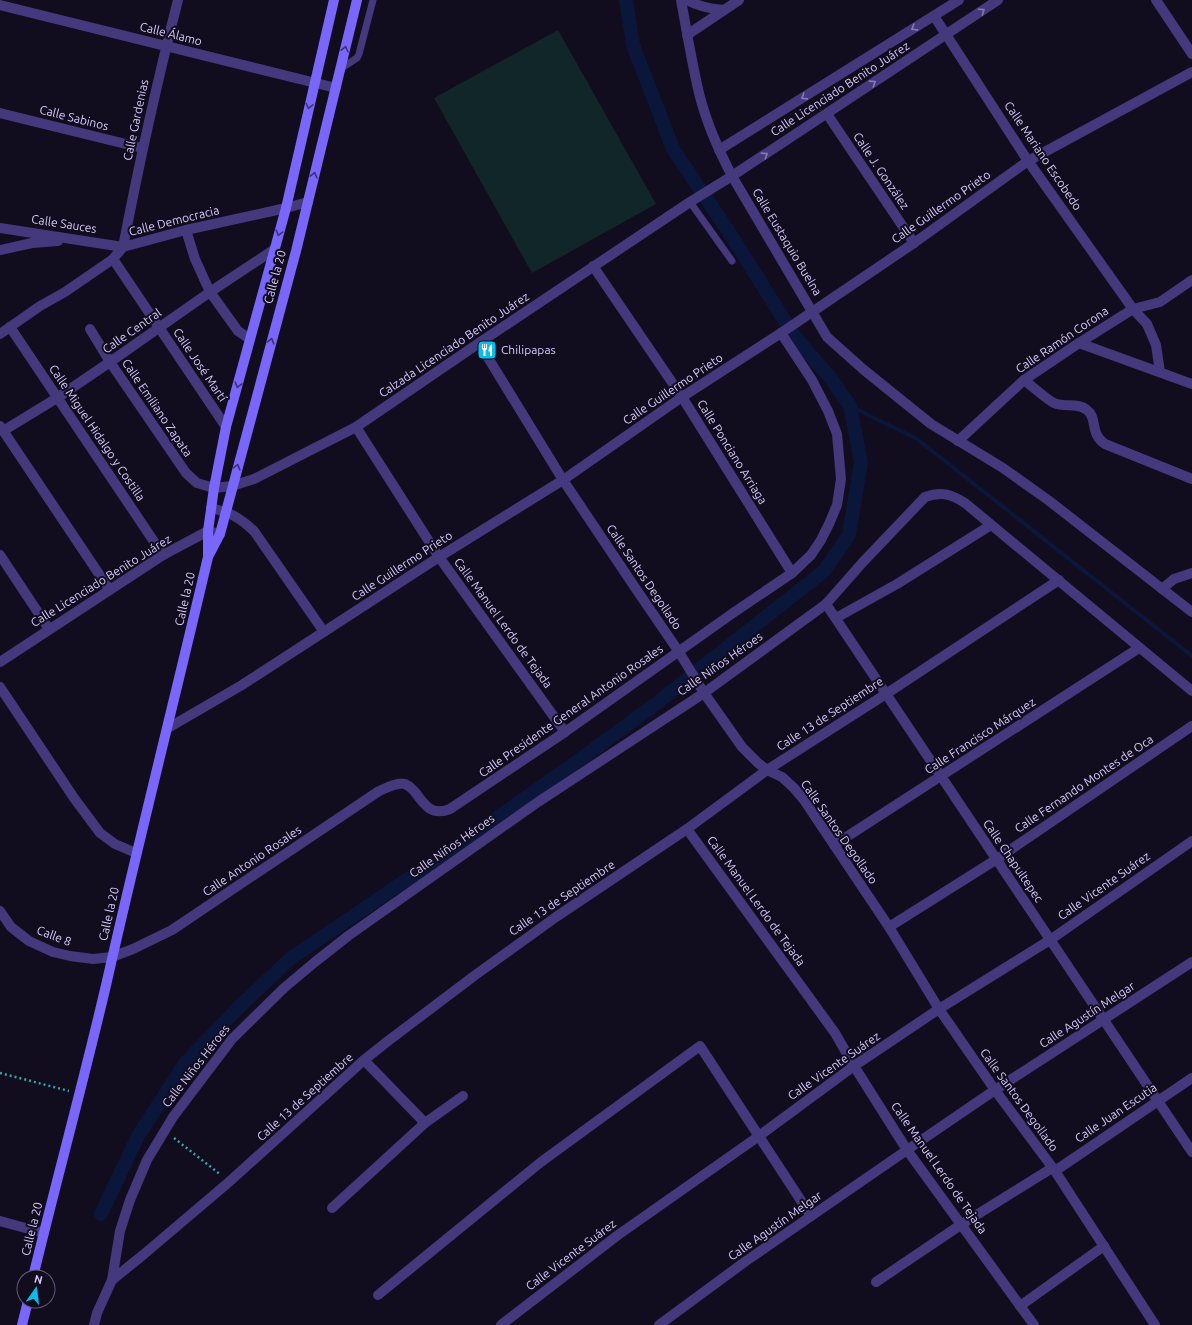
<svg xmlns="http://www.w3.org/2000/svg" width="1192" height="1325" font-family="Ubuntu,sans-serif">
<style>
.green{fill:#102628}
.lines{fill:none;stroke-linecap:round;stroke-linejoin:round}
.stream{stroke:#0a163a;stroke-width:4}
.canal{stroke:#0a163a;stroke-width:14}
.path{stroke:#31a6ac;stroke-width:2.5;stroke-dasharray:2 3;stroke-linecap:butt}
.lane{stroke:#43397c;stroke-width:7}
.street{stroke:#43397c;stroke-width:10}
.secondary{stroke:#7a66fa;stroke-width:10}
.oneway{stroke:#867bb6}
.oneway2{stroke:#3c3176}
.labels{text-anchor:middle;stroke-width:4;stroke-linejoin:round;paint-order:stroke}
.street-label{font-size:12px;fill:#d7cbfd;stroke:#120d1e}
.poi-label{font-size:12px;fill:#d7cbfd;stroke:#120d1e;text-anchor:start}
</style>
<rect width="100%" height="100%" fill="#120d1e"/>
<path class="green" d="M558 30 656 204 532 273 434 98Z"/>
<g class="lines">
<path class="stream" d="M850 406 917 439 1192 656"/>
<path class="canal" d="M101 1214 138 1136 186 1062 240 1006 291 958 473 835 582 758 653 706 824 571 849 535 861 462 850 406 832 380 793 334 729 232 673 149 633 45 626 0"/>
<g class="path">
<path d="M0 1073 69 1091"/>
<path d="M174 1138 221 1175"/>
</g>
<g class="lane">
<path d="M340 69 357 58 359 54 373 0"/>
<path d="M690 202 732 261"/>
</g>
<g class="street">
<path d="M681 0C687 32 692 65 700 97 707 124 719 151 732 176L827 337 864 370 931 424 1003 468 1048 500 1192 612"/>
<path d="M687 0C699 7 711 9 724 10"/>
<path d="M1156 0 1192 54"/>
<path d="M0 5 336 88"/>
<path d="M934 16 1028 161 1133 309 1147 324 1156 345 1160 372"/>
<path d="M687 35 739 0"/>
<path d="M0 113 142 148"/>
<path d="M827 114 914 243"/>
<path d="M719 150 959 0"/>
<path d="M0 228 123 247C139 164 157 82 178 0"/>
<path d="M186 230 195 259 210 292 238 331 250 339"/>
<path d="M0 250 32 243 58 241"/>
<path d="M113 259 226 427"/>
<path d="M593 266 682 397 792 573"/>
<path d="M10 327 163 555"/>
<path d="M90 329 110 362 186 473 197 483 214 488 232 486 254 479 356 427 479 343 690 202 732 176 998 0"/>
<path d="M0 334 40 306 65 292 113 259 123 247 186 230 286 208 308 202"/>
<path d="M479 343 563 480 636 589 679 652 704 693 742 747 758 763 767 770 782 777 794 788 804 800 889 927 939 1009 995 1090 1055 1171 1155 1325"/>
<path d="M1079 343 1192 384"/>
<path d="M1024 380C1032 386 1046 399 1054 403 1065 408 1077 402 1087 410 1098 418 1089 433 1105 444L1192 479"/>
<path d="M0 426 109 589"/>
<path d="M356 427 439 557 565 732"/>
<path d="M3 431 57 398 110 362 210 292 275 249"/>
<path d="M958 441 1024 380 1079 343 1133 309 1160 302 1192 280"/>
<path d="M211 508C231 513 239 517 254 531L324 632"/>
<path d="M0 555 49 629"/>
<path d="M1162 589 1174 579 1192 573"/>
<path d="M826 604 1192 1152"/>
<path d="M836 618 897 584 991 525"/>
<path d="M0 662 163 555 208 531 220 534"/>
<path d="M0 687 74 798 100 833 115 844 136 853"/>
<path d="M168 728 242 685 439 557 563 480 682 397 781 333 914 243 1028 161 1192 72"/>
<path d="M687 829 835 1033 854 1066 907 1150 1034 1325"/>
<path d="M834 845 1139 648"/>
<path d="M0 911 11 927 29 941 53 952 70 956 93 959 112 957 133 949 172 930 379 791C386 788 397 782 405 784 410 786 412 789 415 792 425 806 432 816 450 809L565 732 733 613 792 573 811 555 821 540 829 524 837 505 841 479 837 434 828 411 812 380 781 333"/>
<path d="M889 927 997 859 1192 726"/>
<path d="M364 1060 425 1123"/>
<path d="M1055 1171 1192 1078"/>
<path d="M332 1208 425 1123 463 1096"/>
<path d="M0 1221 44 1233"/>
<path d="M112 1280 143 1255 229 1182 364 1060 388 1041 474 976 556 917 687 829 767 770 886 694 1059 580"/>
<path d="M876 1282 962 1224 1052 1168"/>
<path d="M378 1295 541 1162 700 1046 811 1216"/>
<path d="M1020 1306 1104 1246"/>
<path d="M94 1325 97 1313 112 1280 120 1231 130 1200 147 1160 173 1117 232 1039 284 988 315 962 348 936 538 802 704 693 826 604 863 562 925 497C941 491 951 494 965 503L1192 691"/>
<path d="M501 1325 618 1235 759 1136 854 1066 939 1009 1050 940 1192 841"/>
<path d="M659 1325 746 1261 907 1150 995 1090 1192 962"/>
</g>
<g class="secondary">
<path d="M209 555 220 534 296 251 357 0"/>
<path d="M33 1277C57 1178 84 1080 107 981 139 839 175 698 208 557V531L214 488 226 427 286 208 334 0"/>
<path d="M22 1325 28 1301"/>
</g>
</g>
<defs><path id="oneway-chevron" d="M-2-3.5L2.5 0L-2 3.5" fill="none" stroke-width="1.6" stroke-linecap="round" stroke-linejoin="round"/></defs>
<g class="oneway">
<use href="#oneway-chevron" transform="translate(982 11) rotate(-34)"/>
<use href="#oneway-chevron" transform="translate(914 28) rotate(148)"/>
<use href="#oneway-chevron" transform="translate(873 83) rotate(-33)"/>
<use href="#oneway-chevron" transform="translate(804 97) rotate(148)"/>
<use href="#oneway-chevron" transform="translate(765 155) rotate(-33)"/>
</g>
<g class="oneway2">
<use href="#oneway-chevron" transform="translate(345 49) rotate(-77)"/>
<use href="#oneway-chevron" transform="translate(309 106) rotate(103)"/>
<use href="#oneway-chevron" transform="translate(314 175) rotate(-76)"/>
<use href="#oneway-chevron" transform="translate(279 233) rotate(105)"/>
<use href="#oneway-chevron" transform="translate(271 341) rotate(-75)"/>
<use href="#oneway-chevron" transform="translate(238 385) rotate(105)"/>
<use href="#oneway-chevron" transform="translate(237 467) rotate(-75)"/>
</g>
<defs>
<symbol id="restaurant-square" viewBox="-11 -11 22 22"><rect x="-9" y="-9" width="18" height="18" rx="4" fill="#07bdee" stroke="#120d1e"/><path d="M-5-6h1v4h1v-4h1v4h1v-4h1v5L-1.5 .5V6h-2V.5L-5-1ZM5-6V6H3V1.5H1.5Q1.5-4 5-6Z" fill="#fff"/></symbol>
</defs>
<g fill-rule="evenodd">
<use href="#restaurant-square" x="476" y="339" width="22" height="22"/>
</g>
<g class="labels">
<g class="street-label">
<text transform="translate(171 34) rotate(14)" y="4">Calle Álamo</text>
<text transform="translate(840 89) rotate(-33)" y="4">Calle Licenciado Benito Juárez</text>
<text transform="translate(74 118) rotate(14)" y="4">Calle Sabinos</text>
<text transform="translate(136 120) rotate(-78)" y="4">Calle Gardenias</text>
<text transform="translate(1043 156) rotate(56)" y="4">Calle Mariano Escobedo</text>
<text transform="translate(881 171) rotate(56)" y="4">Calle J. González</text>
<text transform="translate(941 207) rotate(-35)" y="4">Calle Guillermo Prieto</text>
<text transform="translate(174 221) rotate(-14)" y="4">Calle Democracia</text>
<text transform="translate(64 224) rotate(9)" y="4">Calle Sauces</text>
<text transform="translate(787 242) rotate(59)" y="4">Calle Eustaquio Buelna</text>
<text transform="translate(275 277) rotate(-75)" y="4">Calle la 20</text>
<text transform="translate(132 331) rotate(-35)" y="4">Calle Central</text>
<text transform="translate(1062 340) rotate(-34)" y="4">Calle Ramón Corona</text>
<text transform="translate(454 345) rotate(-34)" y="4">Calzada Licenciado Benito Juárez</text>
<text transform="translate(200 365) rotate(56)" y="4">Calle José Martí</text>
<text transform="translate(673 389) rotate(-34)" y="4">Calle Guillermo Prieto</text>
<text transform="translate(157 408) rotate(56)" y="4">Calle Emiliano Zapata</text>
<text transform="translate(97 433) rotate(56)" y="4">Calle Miguel Hidalgo y Costilla</text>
<text transform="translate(732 452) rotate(58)" y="4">Calle Ponciano Arriaga</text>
<text transform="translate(402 566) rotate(-33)" y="4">Calle Guillermo Prieto</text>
<text transform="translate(644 577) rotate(56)" y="4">Calle Santos Degollado</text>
<text transform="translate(101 581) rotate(-32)" y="4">Calle Licenciado Benito Juárez</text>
<text transform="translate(185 599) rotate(-77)" y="4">Calle la 20</text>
<text transform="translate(503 623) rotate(54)" y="4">Calle Manuel Lerdo de Tejada</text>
<text transform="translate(720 664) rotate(-35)" y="4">Calle Niños Héroes</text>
<text transform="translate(571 711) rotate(-35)" y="4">Calle Presidente General Antonio Rosales</text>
<text transform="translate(830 714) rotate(-33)" y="4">Calle 13 de Septiembre</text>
<text transform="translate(980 736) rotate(-33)" y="4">Calle Francisco Márquez</text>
<text transform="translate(1084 784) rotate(-34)" y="4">Calle Fernando Montes de Oca</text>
<text transform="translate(839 832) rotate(55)" y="4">Calle Santos Degollado</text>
<text transform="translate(452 846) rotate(-35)" y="4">Calle Niños Héroes</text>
<text transform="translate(252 861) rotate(-34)" y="4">Calle Antonio Rosales</text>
<text transform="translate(1013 861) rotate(56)" y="4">Calle Chapultepec</text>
<text transform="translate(1104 886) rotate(-35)" y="4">Calle Vicente Suárez</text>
<text transform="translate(562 898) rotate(-34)" y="4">Calle 13 de Septiembre</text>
<text transform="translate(756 901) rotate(54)" y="4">Calle Manuel Lerdo de Tejada</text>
<text transform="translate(109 914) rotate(-77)" y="4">Calle la 20</text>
<text transform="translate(54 936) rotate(21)" y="4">Calle 8</text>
<text transform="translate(1087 1015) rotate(-33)" y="4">Calle Agustín Melgar</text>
<text transform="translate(196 1066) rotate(-52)" y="4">Calle Niños Héroes</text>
<text transform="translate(834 1066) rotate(-35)" y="4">Calle Vicente Suárez</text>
<text transform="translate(305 1097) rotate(-42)" y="4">Calle 13 de Septiembre</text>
<text transform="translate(1019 1100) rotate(54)" y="4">Calle Santos Degollado</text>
<text transform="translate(1116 1113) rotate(-34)" y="4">Calle Juan Escutia</text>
<text transform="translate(939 1168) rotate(55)" y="4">Calle Manuel Lerdo de Tejada</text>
<text transform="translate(775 1226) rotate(-35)" y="4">Calle Agustín Melgar</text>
<text transform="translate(32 1229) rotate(-76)" y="4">Calle la 20</text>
<text transform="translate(571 1255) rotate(-37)" y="4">Calle Vicente Suárez</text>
</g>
<g class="poi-label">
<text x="501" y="354">Chilipapas</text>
</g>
</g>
<g transform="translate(36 1289) rotate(14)"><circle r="19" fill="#120d1e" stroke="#615977"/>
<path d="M0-3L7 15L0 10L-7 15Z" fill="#07bdee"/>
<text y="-6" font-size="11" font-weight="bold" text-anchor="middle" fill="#d7cbfd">N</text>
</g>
</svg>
